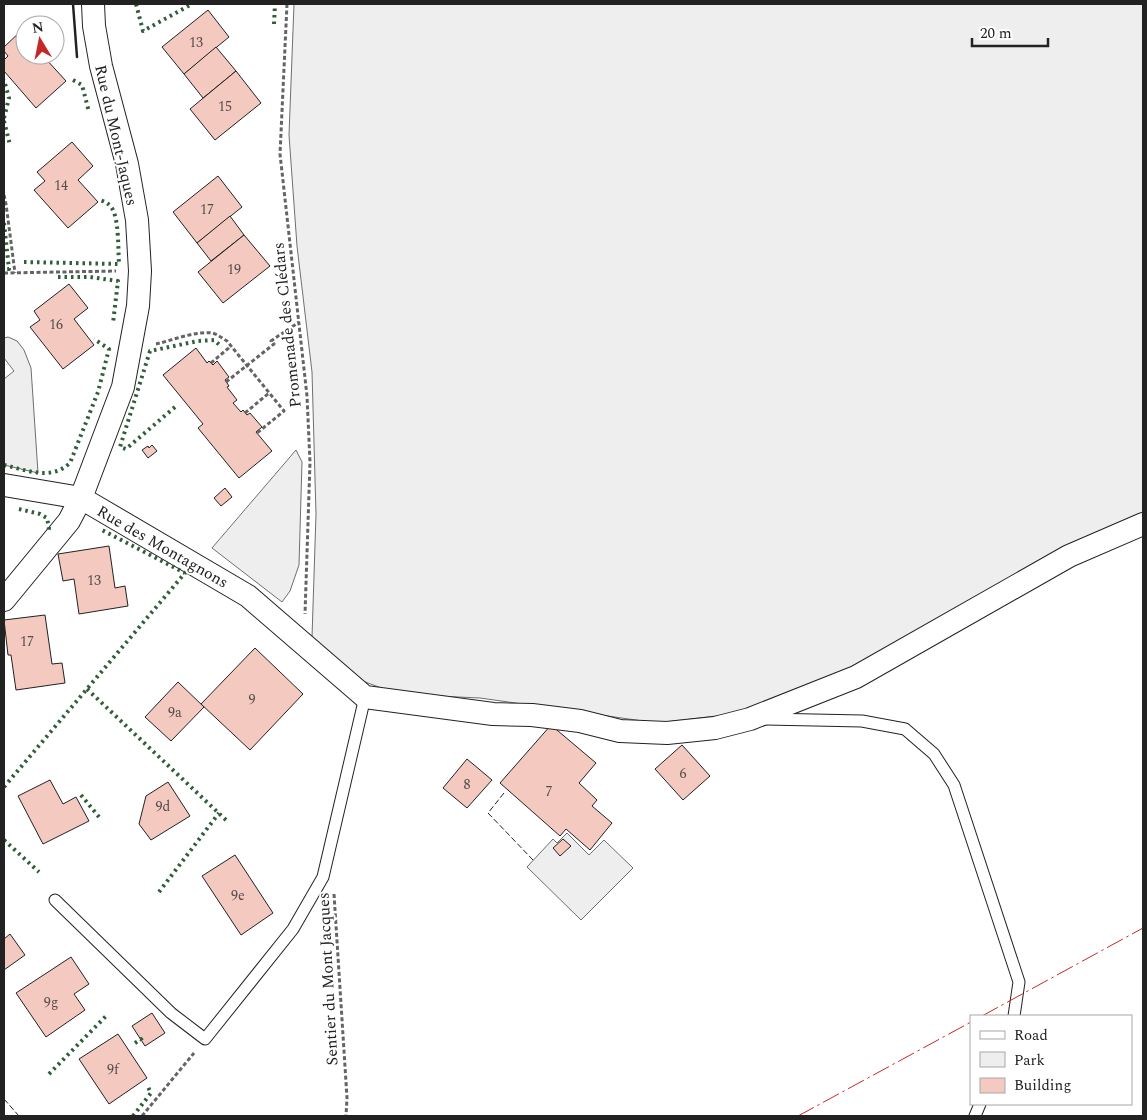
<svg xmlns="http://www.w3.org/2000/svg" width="1147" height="1120" font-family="Spectral,serif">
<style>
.green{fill:#eee;stroke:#6f6f6f}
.building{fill:#f3c9c0;stroke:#222}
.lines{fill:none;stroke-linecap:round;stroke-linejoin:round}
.service-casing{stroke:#222;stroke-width:13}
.minor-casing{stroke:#222;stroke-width:24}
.path{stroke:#646464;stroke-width:3;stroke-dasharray:4 2.5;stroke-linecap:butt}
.service{stroke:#fff;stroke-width:11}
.minor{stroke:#fff;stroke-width:22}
.hedge{stroke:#2f5e38;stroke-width:4;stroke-dasharray:2.5 4;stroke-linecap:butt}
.fence{stroke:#222;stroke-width:1;stroke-dasharray:6 2.5;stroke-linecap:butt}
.wall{stroke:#222;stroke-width:2.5}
.power{stroke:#c62828;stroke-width:1;stroke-dasharray:18 4 2.5 4;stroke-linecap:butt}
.labels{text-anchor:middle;stroke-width:4;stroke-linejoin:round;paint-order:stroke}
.number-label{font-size:14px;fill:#564c4a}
.street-label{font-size:16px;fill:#222;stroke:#fff}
</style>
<rect width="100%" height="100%" fill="#fff"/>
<g class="green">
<path d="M294 4H1143V520L872 662 733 714 657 723 480 698 437 696 384 689 352 677 312 637 316 514 312 372 297 246 289 135Z"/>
<path d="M8 337 17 341 24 350 31 368 38 473 4 465V379L14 371 4 358V338Z"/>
<path d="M296 450 302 462 299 565 290 591 282 602 212 548Z"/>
<path d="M567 833 589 855 604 840 633 868 581 920 527 867 553 839 557 843Z"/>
</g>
<g class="building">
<path d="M208 10 229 37 184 74 162 47Z"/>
<path d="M22 30 25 33V55H48L45 58 66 81 36 108 4 71V60L8 56 4 51V47Z"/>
<path d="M216 47 236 71 203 98 184 74Z"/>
<path d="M236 71 261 103 215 140 190 109Z"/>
<path d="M72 142 93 166 78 180 98 202 68 228 34 190 45 181 37 172Z"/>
<path d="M218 176 242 207 197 243 173 212Z"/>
<path d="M230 216 244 235 211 261 197 243Z"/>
<path d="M244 235 270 266 223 303 198 272Z"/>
<path d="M69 284 88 308 74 319 94 345 63 369 30 327 40 320 34 311Z"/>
<path d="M196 348 207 363 209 361 213 365 217 361 229 377 225 380 229 386 227 387 237 400 233 403 241 412 243 410 247 415 250 413 262 427 256 432 272 451 239 478 198 428 203 424 163 375Z"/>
<path d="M152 445 157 451 148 458 142 450 148 446 149 448Z"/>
<path d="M225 488 232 497 221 506 214 498Z"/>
<path d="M109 546 115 588 125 586 128 606 79 614 74 579 63 581 58 554Z"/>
<path d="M45 615 52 664 62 663 65 683 16 690 11 655H8L4 620Z"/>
<path d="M255 648 303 694 250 750 201 704Z"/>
<path d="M178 682 204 707 171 741 145 717Z"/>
<path d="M551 725 596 763 579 783 597 800 592 806 612 823 590 850 566 829 560 836 500 783Z"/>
<path d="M682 745 710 776 683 800 655 769Z"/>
<path d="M467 759 492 780 467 808 443 788Z"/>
<path d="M50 780 63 804 76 797 89 821 43 844 18 796Z"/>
<path d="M168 782 190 816 151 840 139 824 146 796Z"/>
<path d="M563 839 571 846 560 856 553 848Z"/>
<path d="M235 855 273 913 241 935 202 876Z"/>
<path d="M10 934 25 955 4 970V939Z"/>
<path d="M71 957 89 984 74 994 85 1010 46 1037 16 993Z"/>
<path d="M152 1013 165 1033 145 1046 132 1026Z"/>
<path d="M118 1034 147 1078 109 1104 79 1059Z"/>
</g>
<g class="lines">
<defs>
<g id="service">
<path d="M766 719 862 721 905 729 934 754 954 785 1019 982 1014 1016"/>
<path d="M55 900 171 1013 205 1039 293 929 323 877 365 697"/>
<path d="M975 1116 980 1104"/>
</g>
<g id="minor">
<path d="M4 485 81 498 248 596 365 697 493 714 532 715 580 721 620 731 667 733 715 728 750 719 856 677 1069 556 1143 524"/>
<path d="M4 600 69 521 81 498 123 387 138 306 140 271 137 220 127 164 101 66 94 26 93 4"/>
</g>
</defs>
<use href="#service" class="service-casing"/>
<use href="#minor" class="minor-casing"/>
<g class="path">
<path d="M287 4 280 154 307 396 310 462 305 614"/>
<path d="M4 195 6 204 15 273"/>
<path d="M4 273 116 271"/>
<path d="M156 344C173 340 195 331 212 333 217 334 222 338 227 341L284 411 257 433"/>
<path d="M211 363 231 346"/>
<path d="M226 382 274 344 271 341 299 322"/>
<path d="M245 413 269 393"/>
<path d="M334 894 347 1098 346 1116"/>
<path d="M142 1116 194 1053"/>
</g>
<use href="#service" class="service"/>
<use href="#minor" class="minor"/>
<g class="hedge">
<path d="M136 4 143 31 192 4"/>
<path d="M274 24 275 4"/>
<path d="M73 80 82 85 89 112"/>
<path d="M4 118 9 98 4 80"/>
<path d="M4 121 10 145"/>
<path d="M4 223 9 269H4"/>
<path d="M24 262 119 264C118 249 119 223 113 210 110 204 106 202 100 200"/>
<path d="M58 277H90L118 281 113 323"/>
<path d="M175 407 126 449 120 447 150 351 198 341 214 340 222 347"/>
<path d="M4 465C26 470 51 481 70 463L98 392 109 349 94 339"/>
<path d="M19 509 40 514 47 518 49 528 48 531"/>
<path d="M87 689 227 821"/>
<path d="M4 787 185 573 100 529"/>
<path d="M81 795 99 817"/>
<path d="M4 840 39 872"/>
<path d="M159 892 219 813"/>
<path d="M135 1043 141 1039 143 1042"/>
<path d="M49 1074 108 1014"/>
<path d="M133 1116 151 1093 147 1085"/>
</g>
<g class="fence">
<path d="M504 793 488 813 533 860"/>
<path d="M4 1099 19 1116"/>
</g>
<path class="wall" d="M73 4 77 57"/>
<g class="power">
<path d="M982 1016 1143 928"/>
<path d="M798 1116 971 1022"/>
</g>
</g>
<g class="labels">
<g class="number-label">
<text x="196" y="47">13</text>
<text x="225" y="111">15</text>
<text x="61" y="190">14</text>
<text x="207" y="214">17</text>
<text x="234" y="274">19</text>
<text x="56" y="329">16</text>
<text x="94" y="585">13</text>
<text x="27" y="646">17</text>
<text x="252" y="704">9</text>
<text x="175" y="717">9a</text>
<text x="683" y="778">6</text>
<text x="467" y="789">8</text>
<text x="549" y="796">7</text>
<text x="163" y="811">9d</text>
<text x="238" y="900">9e</text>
<text x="51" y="1007">9g</text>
<text x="113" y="1074">9f</text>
</g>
<g class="street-label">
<text transform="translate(117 135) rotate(77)" y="6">Rue du Mont-Jaques</text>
<text transform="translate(286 325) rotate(-96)" y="6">Promenade des Clédars</text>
<text transform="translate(163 546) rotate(30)" y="6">Rue des Montagnons</text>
<text transform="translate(327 979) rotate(-93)" y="6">Sentier du Mont Jacques</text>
</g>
</g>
<rect width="1147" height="1120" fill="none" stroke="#222222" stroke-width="10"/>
<rect x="970" y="1015" width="162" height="90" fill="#ffffff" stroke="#a7a7a7"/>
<rect x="980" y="1031" width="25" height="8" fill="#ffffff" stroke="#a7a7a7"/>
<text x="1014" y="1040" font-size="15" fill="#222222">Road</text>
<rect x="980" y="1052" width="25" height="15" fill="#eeeeee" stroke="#a7a7a7"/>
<text x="1014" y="1065" font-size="15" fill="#222222">Park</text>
<rect x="980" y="1078" width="25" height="15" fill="#f3c9c0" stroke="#a7a7a7"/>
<text x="1014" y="1090" font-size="15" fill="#222222">Building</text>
<g transform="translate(40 40) rotate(350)"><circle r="24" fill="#ffffff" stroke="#a7a7a7"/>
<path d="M0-4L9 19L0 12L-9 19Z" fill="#c62828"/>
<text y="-8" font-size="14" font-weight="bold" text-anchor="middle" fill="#222222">N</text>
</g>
<path d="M972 38v8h76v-8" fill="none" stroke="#222222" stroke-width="2.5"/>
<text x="980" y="38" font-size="15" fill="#222222" stroke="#ffffff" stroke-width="4" paint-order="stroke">20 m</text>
</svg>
